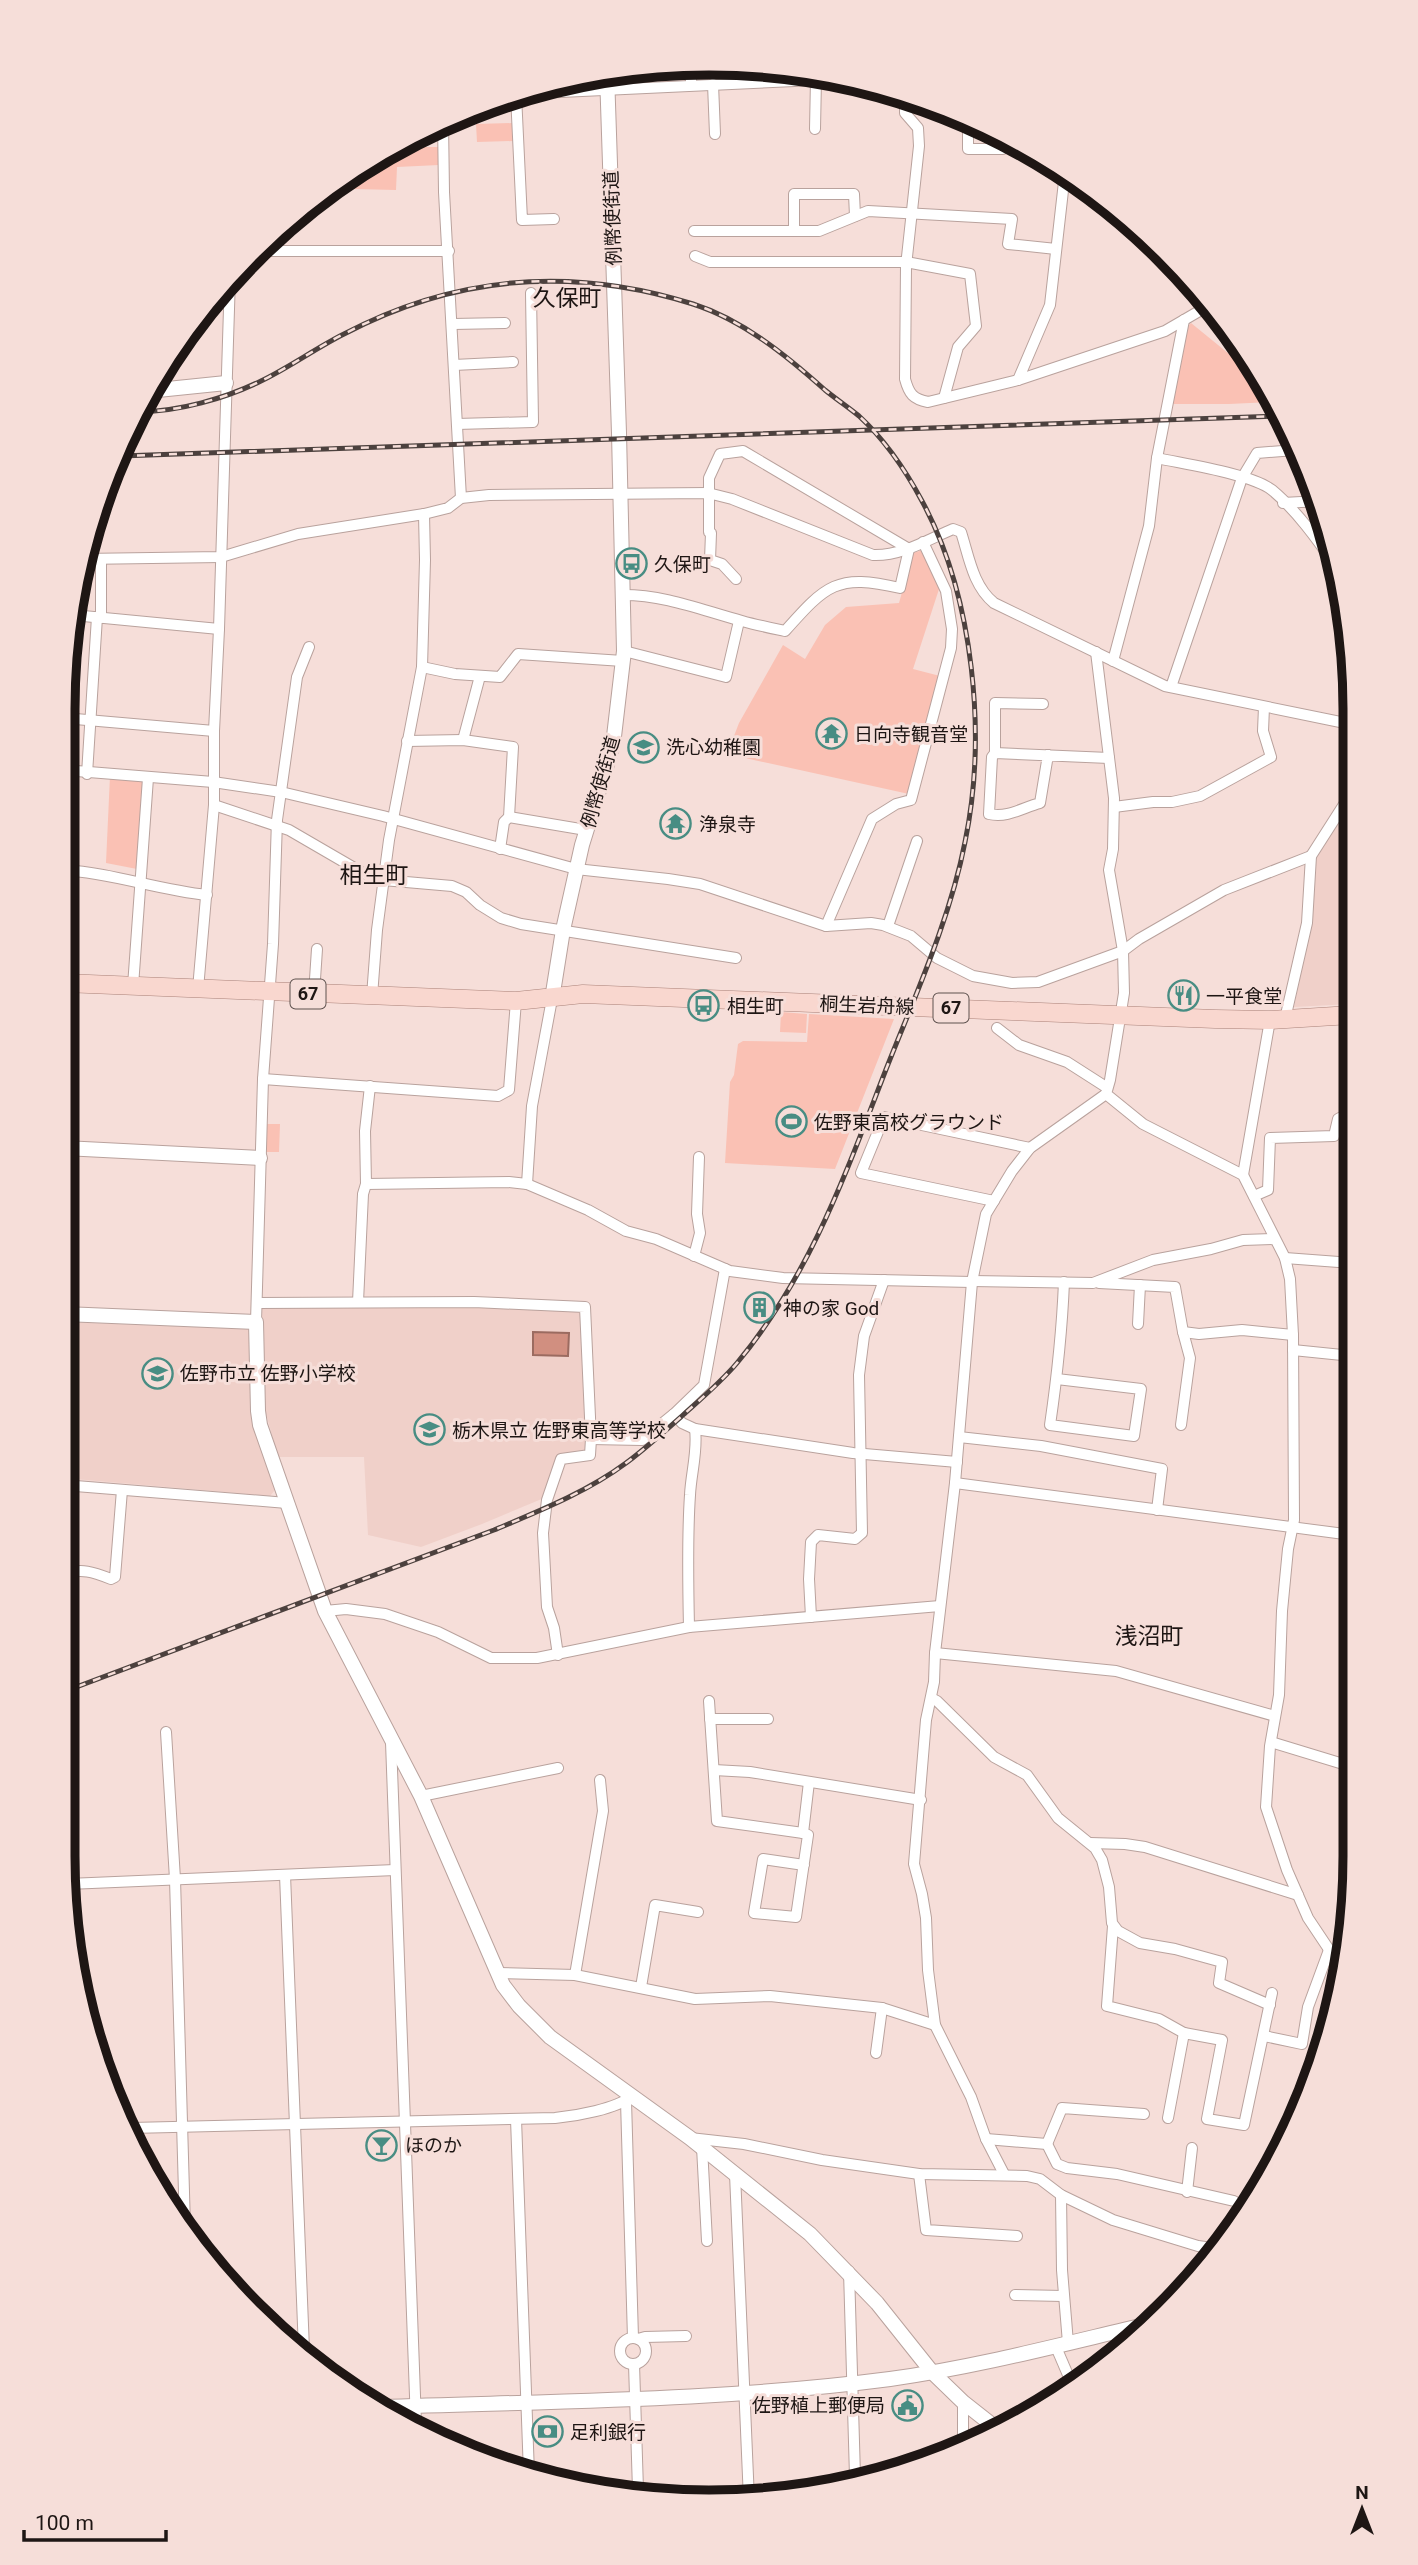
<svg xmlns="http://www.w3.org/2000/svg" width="1418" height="2565" font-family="Roboto,'Noto Sans JP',sans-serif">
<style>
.built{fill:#f0d0c9}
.green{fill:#fac1b4}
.water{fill:#d18f80;stroke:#9b6b60;stroke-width:2}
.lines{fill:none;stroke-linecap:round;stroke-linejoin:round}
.minor-casing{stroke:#b9a29d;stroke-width:12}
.tertiary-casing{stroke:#b9a29d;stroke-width:16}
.primary-casing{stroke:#aa8279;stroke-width:19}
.minor{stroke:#fff;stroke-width:10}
.tertiary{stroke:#fff;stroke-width:14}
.primary{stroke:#f9d7cf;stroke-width:18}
.rail-casing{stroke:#4c413e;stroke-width:5}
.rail{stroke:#f6ded9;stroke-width:2.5;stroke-dasharray:8;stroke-linecap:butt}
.labels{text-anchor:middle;stroke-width:6;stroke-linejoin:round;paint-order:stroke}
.shield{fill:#f6ded9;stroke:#5f524f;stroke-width:2}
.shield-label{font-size:18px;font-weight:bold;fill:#1e1614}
.street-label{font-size:19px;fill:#1e1614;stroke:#f6ded9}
.poi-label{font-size:19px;fill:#1e1614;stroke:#f6ded9;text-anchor:start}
.quarter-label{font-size:23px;fill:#1e1614;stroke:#f6ded9}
.rim{fill:none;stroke:#1e1614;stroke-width:9}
</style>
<rect width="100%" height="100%" fill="#f6ded9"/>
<g class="built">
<path d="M1350 804 1351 1004 1294 1007 1311 926 1315 885V860Z"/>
<path d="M270 1305H474L580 1309 588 1451 560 1457 544 1498 482 1524 421 1547 368 1535 364 1457H278L265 1410 262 1309Z"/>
<path d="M64 1322 248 1329 259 1441 275 1490 270 1496 63 1478Z"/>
</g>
<g class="green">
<path d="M513 123V141L477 142 476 124Z"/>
<path d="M395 147H439V165L397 167 396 190 353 189 348 177Z"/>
<path d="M1191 323 1234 358 1244 348 1271 402 1229 404H1171L1186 328Z"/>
<path d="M923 550 940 586 913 669 940 676 909 794 727 754 739 723 783 645 805 659 825 625 846 607 899 603 913 553Z"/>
<path d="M110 776 147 780 137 869 106 863Z"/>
<path d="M781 1012 807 1014 806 1033 780 1032Z"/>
<path d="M809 1014 894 1019 835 1169 725 1163 730 1082 734 1075 738 1044 743 1041 807 1042Z"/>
<path d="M266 1124H280L279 1152H265Z"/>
</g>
<path class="water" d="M533 1332 569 1333 568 1356 533 1355Z"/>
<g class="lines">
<defs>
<g id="minor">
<path d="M691 65V85"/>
<path d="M713 84 715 134"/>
<path d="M518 94 838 79"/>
<path d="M516 95 522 220 554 219"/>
<path d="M905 95V113L918 128 919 146 906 266 905 379C909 394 913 399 928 402L1018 380 1165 331 1208 306"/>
<path d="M968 121V149H1003"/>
<path d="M443 122 444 192 461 498"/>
<path d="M815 129 816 79"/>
<path d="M694 231H819L868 211 1012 219 1008 244 1056 249"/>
<path d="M794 231V194H854L855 216"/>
<path d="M258 251H449"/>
<path d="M695 256 710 262H906L970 274 976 326 958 347 944 398"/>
<path d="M453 324 505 323"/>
<path d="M454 365 513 362"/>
<path d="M1018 380 1050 305 1065 173"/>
<path d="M457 424 533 422 531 293"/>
<path d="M1157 458C1184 464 1252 474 1272 490 1296 510 1317 539 1335 565"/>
<path d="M1283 503 1320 501"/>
<path d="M82 559 221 557 298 534 424 514 448 508 461 498 489 495 708 493 732 499 873 555C902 556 927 540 953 529L961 532C969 557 973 586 994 603L1165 686 1350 724"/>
<path d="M623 595C666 595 701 610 742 621 756 625 771 628 785 631 826 585 837 573 900 588L909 549 743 451 720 454 709 478V532L711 533 710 560 722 564 736 579"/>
<path d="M1343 596 1349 723"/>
<path d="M73 615 219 629"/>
<path d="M101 618V559"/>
<path d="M624 651 726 677 739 621"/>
<path d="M1096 652 1114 798 1113 849 1109 870 1123 951 1124 993 1110 1080 1106 1094 1143 1124 1243 1175 1285 1258 1290 1279 1293 1335 1294 1520 1288 1549 1282 1611 1279 1695 1270 1746 1266 1807 1287 1870 1308 1918 1342 1969"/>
<path d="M1113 661 1149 526 1157 458 1184 320"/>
<path d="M422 667 455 674 500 677 518 654 623 661"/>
<path d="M1171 687 1242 478 1257 453 1295 450"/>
<path d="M64 718 214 731"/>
<path d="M463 740 480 676"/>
<path d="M407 741 463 740 513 747 509 817 504 822 500 849"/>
<path d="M995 753V703L1043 704"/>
<path d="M1048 755 1040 803C1022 808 1008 818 989 814L992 757 995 753 1109 758"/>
<path d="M64 770 213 782 281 792 383 816 576 869 668 879 700 884 826 926 871 923 883 925 911 936 937 958 973 976 1012 983 1038 982 1123 951 1139 939 1224 890 1311 856"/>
<path d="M87 774 97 617"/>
<path d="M214 805 289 830 363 873 383 880 452 886 466 892 480 905 501 918 521 924 736 958"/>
<path d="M1114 807 1153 802H1172L1200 796 1271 757 1263 731 1264 707"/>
<path d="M509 817 586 830"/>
<path d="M64 870C113 873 158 890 207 895"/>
<path d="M826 926 872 819 896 804 911 800 951 648 952 629 946 591 923 542"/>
<path d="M888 926 917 841"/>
<path d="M133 986 148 778"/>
<path d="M198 989 214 805V731L219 629 230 277"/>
<path d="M314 994 317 949"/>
<path d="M372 996 377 930 389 840 422 667 425 560 424 514"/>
<path d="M1285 1019 1307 923 1311 856 1350 795"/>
<path d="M997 1028 1019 1045 1067 1062 1106 1087"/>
<path d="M263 1079 498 1096 509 1090 516 1001"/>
<path d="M1243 1175 1270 1020"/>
<path d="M366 1184 509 1182 527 1184 588 1210 626 1231 656 1239 730 1271 783 1278 972 1282"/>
<path d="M527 1184 532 1106 552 999"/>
<path d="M1254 1196 1268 1190 1270 1138 1334 1136 1338 1119 1351 1112"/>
<path d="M994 1201 861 1173 884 1117 1030 1148"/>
<path d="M694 1256 700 1233 697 1214 699 1157"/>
<path d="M1285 1258 1352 1263"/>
<path d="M972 1281 1093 1283 1153 1260 1211 1249 1243 1240 1274 1239"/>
<path d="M1099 1283 1175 1287 1183 1332 1190 1358 1181 1425"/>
<path d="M358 1302 363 1194 366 1184 365 1131 370 1086"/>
<path d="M257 1303 474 1302 585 1307 591 1439 590 1455 561 1459 547 1500 543 1533 547 1607 554 1628 558 1655"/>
<path d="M256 1322 263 1079 273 944 277 820 297 677 309 647"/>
<path d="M1138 1324 1140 1285"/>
<path d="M1183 1332 1199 1334 1242 1330 1293 1335"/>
<path d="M1293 1350 1352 1356"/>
<path d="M1057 1379 1141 1389 1134 1436 1050 1425C1057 1377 1062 1331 1064 1282"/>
<path d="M674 1414 682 1423 695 1429 853 1453 957 1462"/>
<path d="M959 1437 1041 1446 1162 1469 1157 1510"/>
<path d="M591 1439 642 1440 674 1414 704 1385 725 1269"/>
<path d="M955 1483 1352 1535"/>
<path d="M63 1485 287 1503"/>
<path d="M63 1574C82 1568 93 1572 111 1579L115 1577 122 1490"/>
<path d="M325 1611 346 1609 385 1614 438 1632 491 1658H537L689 1627 940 1606"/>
<path d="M811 1617 809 1579 811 1542 818 1535 855 1539 862 1533 859 1375 864 1336 884 1280"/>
<path d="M689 1627C688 1582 687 1539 690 1495 691 1473 698 1451 695 1429"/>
<path d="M935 1653 1116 1671 1275 1716"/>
<path d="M931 1698 937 1701 994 1757 1027 1775 1058 1818 1095 1848 1102 1860 1109 1887 1112 1923 1118 1931 1140 1943 1175 1949 1222 1962 1219 1983 1270 2005"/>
<path d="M709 1701 717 1821 803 1833"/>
<path d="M710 1719H768"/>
<path d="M166 1732 175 1879 185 2227"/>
<path d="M391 1742 416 2423"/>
<path d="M1271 1742 1353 1767"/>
<path d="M714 1770 750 1772 921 1800"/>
<path d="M421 1796 558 1768"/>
<path d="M1090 1843 1125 1844 1145 1847 1298 1895"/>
<path d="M804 1865 763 1859 754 1913 796 1917 808 1835 803 1833 809 1782"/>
<path d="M285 1875 304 2350"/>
<path d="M68 1884 395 1870"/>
<path d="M1113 1926 1107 2006 1159 2019 1184 2033 1222 2040 1207 2119 1244 2125 1272 1993"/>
<path d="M497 1973 575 1975 695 1999 770 1996 882 2008 935 2025"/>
<path d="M575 1975 603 1811 600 1780"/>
<path d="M641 1987 655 1905 698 1912"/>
<path d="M1264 2036 1302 2044 1308 2007 1329 1950"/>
<path d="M876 2053 882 2008"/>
<path d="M626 2101 633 2338"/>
<path d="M1168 2118 1184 2033"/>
<path d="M516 2119 529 2474"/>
<path d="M131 2128 555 2118C576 2116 616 2109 632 2096"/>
<path d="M690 2138 744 2144 822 2160 919 2174 1027 2176 1040 2179 1061 2195 1113 2220 1198 2246 1212 2248"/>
<path d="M986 2139 1047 2144 1062 2108 1144 2114"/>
<path d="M1047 2144 1057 2164 1067 2168 1117 2174 1234 2201"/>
<path d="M702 2147 707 2241"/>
<path d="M735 2174 749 2500"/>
<path d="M919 2174 926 2230 1017 2236"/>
<path d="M1004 2174 986 2139 971 2097 935 2025 928 1970 926 1918 922 1894 914 1864 926 1720 934 1682 935 1653 955 1483 972 1282 986 1214 1012 1171 1030 1148 1106 1094"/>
<path d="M1187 2192 1192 2148"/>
<path d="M1061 2195 1062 2270 1068 2343"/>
<path d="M849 2271 855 2476"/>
<path d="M1015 2295 1063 2296"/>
<circle cx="633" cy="2351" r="13"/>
<path d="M638 2339 645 2337 686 2336"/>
<path d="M1056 2347 1071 2382"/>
<path d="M634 2364 638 2490"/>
<path d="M963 2402V2449"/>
</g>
<g id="tertiary">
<path d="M148 391 226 383"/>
<path d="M552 999 563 930 582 845 613 745 624 651 619 433 607 74"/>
<path d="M64 1148 260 1158"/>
<path d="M64 1314 256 1322 258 1411 260 1425 325 1611 421 1796 503 1985 519 2006 550 2037 690 2138 810 2234 877 2303 932 2372 963 2402 996 2428"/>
<path d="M381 2407C550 2401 721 2401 890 2379 977 2367 1063 2344 1149 2324"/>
</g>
<path id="primary" d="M64 983 516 1001 583 994 1215 1019 1270 1020 1351 1015"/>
</defs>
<use href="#minor" class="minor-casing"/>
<use href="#tertiary" class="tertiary-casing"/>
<use href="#primary" class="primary-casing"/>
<use href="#minor" class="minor"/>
<use href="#tertiary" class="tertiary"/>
<use href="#primary" class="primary"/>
<defs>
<g id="rail">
<path d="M121 456 1279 416"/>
<path d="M63 1692 494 1530C539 1511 587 1492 626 1463 646 1448 665 1431 683 1415 702 1398 721 1382 737 1363 810 1275 844 1178 885 1072 914 998 950 920 965 842 987 736 974 597 922 501 906 471 884 439 859 416 848 407 836 399 825 390 787 356 743 320 693 304 572 266 456 275 344 334 316 348 290 367 261 381 224 399 180 411 139 412"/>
</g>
</defs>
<use href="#rail" class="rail-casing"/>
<use href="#rail" class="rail"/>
</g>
<defs>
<symbol id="bus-ring" viewBox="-11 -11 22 22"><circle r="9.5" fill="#f6ded9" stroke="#488d83" stroke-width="1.5"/><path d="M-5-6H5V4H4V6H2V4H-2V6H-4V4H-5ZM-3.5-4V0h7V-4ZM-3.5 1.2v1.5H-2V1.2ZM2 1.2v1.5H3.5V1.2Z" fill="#488d83"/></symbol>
<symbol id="temple-ring" viewBox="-11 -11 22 22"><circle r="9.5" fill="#f6ded9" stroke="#488d83" stroke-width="1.5"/><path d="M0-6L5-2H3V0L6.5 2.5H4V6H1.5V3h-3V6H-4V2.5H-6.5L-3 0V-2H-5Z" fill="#488d83"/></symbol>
<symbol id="school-ring" viewBox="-11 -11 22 22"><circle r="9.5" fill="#f6ded9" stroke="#488d83" stroke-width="1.5"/><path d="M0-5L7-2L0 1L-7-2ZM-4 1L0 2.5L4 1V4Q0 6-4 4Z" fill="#488d83"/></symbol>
<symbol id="restaurant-ring" viewBox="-11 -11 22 22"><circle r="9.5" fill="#f6ded9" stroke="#488d83" stroke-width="1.5"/><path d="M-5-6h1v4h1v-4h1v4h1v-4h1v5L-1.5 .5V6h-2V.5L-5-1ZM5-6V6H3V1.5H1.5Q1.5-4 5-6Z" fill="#488d83"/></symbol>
<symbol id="stadium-ring" viewBox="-11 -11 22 22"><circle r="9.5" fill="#f6ded9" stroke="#488d83" stroke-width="1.5"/><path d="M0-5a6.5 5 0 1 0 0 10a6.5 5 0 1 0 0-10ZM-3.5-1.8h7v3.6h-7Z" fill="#488d83"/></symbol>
<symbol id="building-ring" viewBox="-11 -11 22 22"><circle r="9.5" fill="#f6ded9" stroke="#488d83" stroke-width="1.5"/><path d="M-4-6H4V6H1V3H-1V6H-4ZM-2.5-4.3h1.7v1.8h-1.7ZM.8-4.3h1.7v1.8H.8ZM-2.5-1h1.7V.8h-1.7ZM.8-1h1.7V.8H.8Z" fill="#488d83"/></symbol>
<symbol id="bar-ring" viewBox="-11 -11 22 22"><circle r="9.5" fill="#f6ded9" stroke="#488d83" stroke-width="1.5"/><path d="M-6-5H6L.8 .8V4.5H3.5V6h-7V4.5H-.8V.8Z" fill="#488d83"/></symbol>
<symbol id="civic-ring" viewBox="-11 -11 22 22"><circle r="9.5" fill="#f6ded9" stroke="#488d83" stroke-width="1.5"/><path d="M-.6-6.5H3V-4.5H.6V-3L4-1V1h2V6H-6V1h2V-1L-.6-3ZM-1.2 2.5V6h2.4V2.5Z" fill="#488d83"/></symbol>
<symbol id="bank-ring" viewBox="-11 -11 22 22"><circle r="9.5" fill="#f6ded9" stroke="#488d83" stroke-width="1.5"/><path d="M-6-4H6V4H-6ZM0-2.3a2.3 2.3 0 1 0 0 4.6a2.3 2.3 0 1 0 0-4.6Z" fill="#488d83"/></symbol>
</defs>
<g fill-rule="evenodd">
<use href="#bus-ring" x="614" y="546" width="35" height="35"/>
<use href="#temple-ring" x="814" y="716" width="35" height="35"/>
<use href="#school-ring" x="626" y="730" width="35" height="35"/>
<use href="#temple-ring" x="658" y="806" width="35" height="35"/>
<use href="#restaurant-ring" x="1166" y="978" width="35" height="35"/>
<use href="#bus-ring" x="686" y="988" width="35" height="35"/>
<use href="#stadium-ring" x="774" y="1104" width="35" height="35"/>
<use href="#building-ring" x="742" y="1290" width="35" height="35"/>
<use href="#school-ring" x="140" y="1356" width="35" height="35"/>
<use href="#school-ring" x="412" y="1412" width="35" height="35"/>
<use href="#bar-ring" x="364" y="2128" width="35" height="35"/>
<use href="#civic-ring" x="890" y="2388" width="35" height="35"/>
<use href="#bank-ring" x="530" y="2414" width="35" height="35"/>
</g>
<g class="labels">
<g class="shield">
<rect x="290.5" y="979.5" width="35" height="29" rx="5"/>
<rect x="933.5" y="993.5" width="35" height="29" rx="5"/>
</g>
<g class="shield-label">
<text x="308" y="1000">67</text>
<text x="951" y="1014">67</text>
</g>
<g class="street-label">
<text transform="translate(612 218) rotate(-92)" y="7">例幣使街道</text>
<text transform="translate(600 782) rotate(-74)" y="7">例幣使街道</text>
<text transform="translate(867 1005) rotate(2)" y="7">桐生岩舟線</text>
</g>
<g class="poi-label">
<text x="654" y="571">久保町</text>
<text x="854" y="741">日向寺観音堂</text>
<text x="666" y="754">洗心幼稚園</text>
<text x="699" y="831">浄泉寺</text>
<text x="1206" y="1003">一平食堂</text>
<text x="727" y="1013">相生町</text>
<text x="814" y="1129">佐野東高校グラウンド</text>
<text x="783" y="1315">神の家 God</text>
<text x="180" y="1380">佐野市立 佐野小学校</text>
<text x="452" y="1437">栃木県立 佐野東高等学校</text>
<text x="405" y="2152">ほのか</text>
<text x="885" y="2412" text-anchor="end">佐野植上郵便局</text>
<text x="570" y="2439">足利銀行</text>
</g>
<g class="quarter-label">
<text x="567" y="306">久保町</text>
<text x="374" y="883">相生町</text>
<text x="1149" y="1644">浅沼町</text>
</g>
</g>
<path d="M0 0H1418V2565H0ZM709 75H709A634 634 0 0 1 1343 709V1856A634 634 0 0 1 709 2490H709A634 634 0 0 1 75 1856V709A634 634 0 0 1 709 75Z" fill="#f6ded9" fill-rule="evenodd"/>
<path class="rim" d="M709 75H709A634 634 0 0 1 1343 709V1856A634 634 0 0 1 709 2490H709A634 634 0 0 1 75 1856V709A634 634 0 0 1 709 75Z"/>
<g transform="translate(1362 2509)" stroke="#f6ded9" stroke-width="5" paint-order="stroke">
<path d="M0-5L12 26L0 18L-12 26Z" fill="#1e1614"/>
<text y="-10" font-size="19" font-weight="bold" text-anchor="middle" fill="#1e1614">N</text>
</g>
<path d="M24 2530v10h142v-10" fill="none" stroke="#1e1614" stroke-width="3.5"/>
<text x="35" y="2530" font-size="21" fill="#1e1614" stroke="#f6ded9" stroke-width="5" paint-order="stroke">100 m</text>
</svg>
